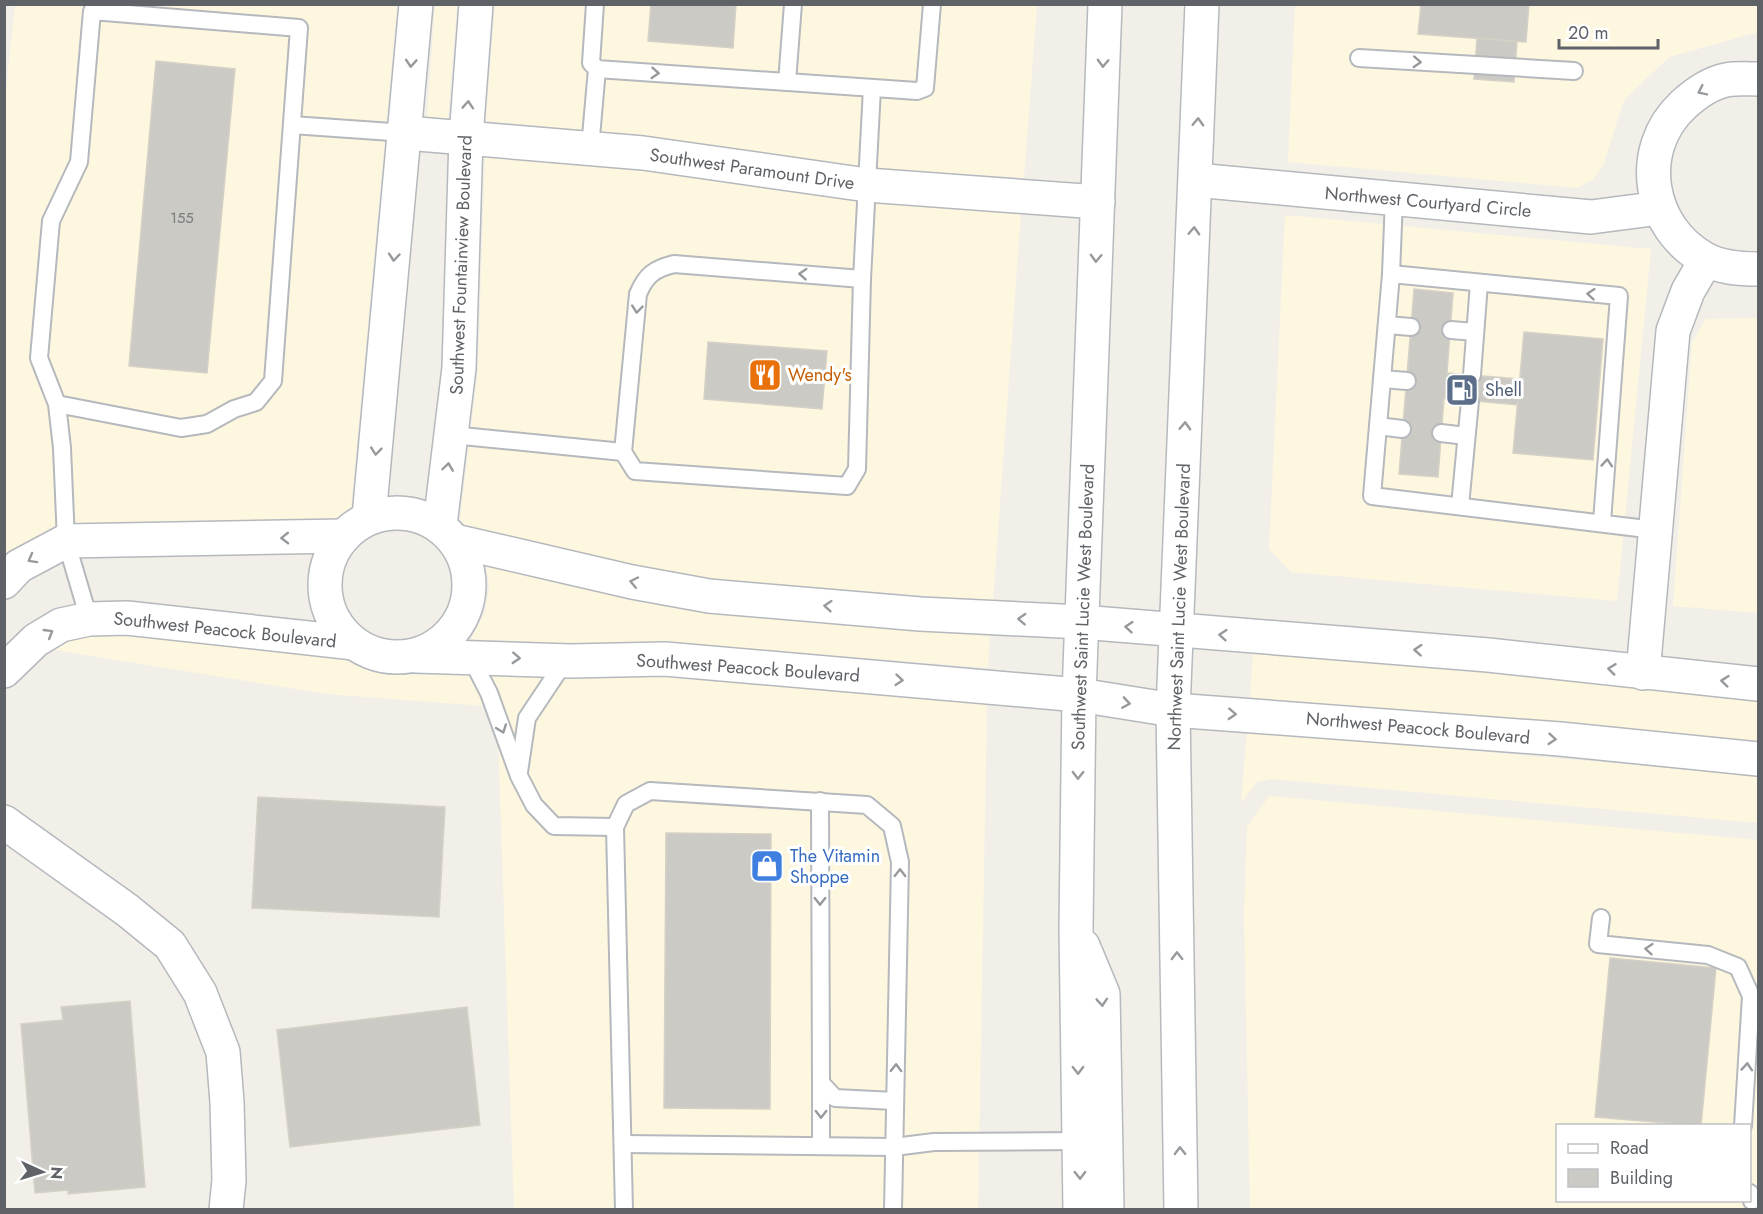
<svg xmlns="http://www.w3.org/2000/svg" width="1763" height="1214" font-family="Jost,sans-serif">
<style>
.commercial{fill:#fef7e0;fill-rule:evenodd}
.building{fill:#cccac5;stroke:#d6d1c6;stroke-width:1.5}
.lines{fill:none;stroke-linecap:round;stroke-linejoin:round}
.service-casing{stroke:#b5b8bc;stroke-width:20}
.minor-casing{stroke:#b5b8bc;stroke-width:36}
.tertiary-casing{stroke:#b5b8bc;stroke-width:36}
.secondary-casing{stroke:#b6babf;stroke-width:36}
.service{stroke:#fff;stroke-width:16}
.minor{stroke:#fff;stroke-width:33}
.tertiary{stroke:#fff;stroke-width:33}
.secondary{stroke:#fff;stroke-width:33}
.oneway{stroke:#979a9d}
.labels{text-anchor:middle;stroke-width:6;stroke-linejoin:round;paint-order:stroke}
.number-label{font-size:15px;fill:#7a7d7f}
.street-label{font-size:18px;fill:#5f6368;stroke:#fff}
.food-label{font-size:18px;fill:#c56008;stroke:#fff;text-anchor:start}
.service-label{font-size:18px;fill:#4e5e75;stroke:#fff;text-anchor:start}
.shop-label{font-size:18px;fill:#366cbe;stroke:#fff;text-anchor:start}
</style>
<rect width="100%" height="100%" fill="#f1efe8"/>
<g class="commercial">
<path d="M15 5H397L351 507 335 519 65 523 55 526 5 555 4 109Z"/>
<path d="M435 5H457L448 118 427 117Z"/>
<path d="M495 5H1037L1024 178 869 168 645 136 486 121Z"/>
<path d="M1295 5H1758V32L1669 57 1624 100 1603 166 1593 179 1578 188 1288 162Z"/>
<path d="M485 155 640 170 864 202 1021 212 993 601 712 579 636 565 465 526 460 520 478 370Z"/>
<path d="M1285 215 1651 249 1617 601 1291 572 1269 549Z"/>
<path d="M1758 318V613L1673 606 1692 342 1706 319Z"/>
<path d="M486 564 627 598 706 613 990 635 988 668 667 642 571 644 471 639 485 612 489 588Z"/>
<path d="M127 635 347 660 369 671 390 675 488 674 572 678 665 676 987 702 978 1209H514L497 707 327 694 55 650 69 641 92 636Z"/>
<path d="M1253 654 1486 672 1758 701V742L1250 698Z"/>
<path d="M1247 731 1758 776V823L1271 779 1257 782 1241 803Z"/>
<path d="M1269 796 1758 840V1209H1250L1244 915 1247 827ZM1558 1126H1750V1200H1558Z"/>
</g>
<g class="building">
<path d="M651 4H736L733 48 648 41Z"/>
<path d="M1421 4H1529L1526 42 1418 34Z"/>
<path d="M1477 38 1517 42 1514 82 1474 79Z"/>
<path d="M156 61 235 69 207 373 129 366Z"/>
<path d="M1414 289 1453 293 1447 373 1519 379 1518 405 1444 398 1438 477 1399 474Z"/>
<path d="M1524 332 1603 339 1593 460 1513 453Z"/>
<path d="M708 342 827 351 822 409 704 399Z"/>
<path d="M258 797 445 807 439 917 252 908Z"/>
<path d="M666 833 771 834 770 1109 664 1108Z"/>
<path d="M1610 958 1716 968 1701 1126 1595 1117Z"/>
<path d="M130 1001 145 1187 68 1194V1190L35 1193 21 1024 63 1020 61 1007Z"/>
<path d="M467 1007 480 1125 290 1147 277 1030Z"/>
</g>
<g class="lines">
<defs>
<g id="service">
<path d="M595 4 591 63 597 69 917 91 925 88 932 4"/>
<path d="M1359 58 1574 71"/>
<path d="M787 82 793 4"/>
<path d="M292 125 406 133"/>
<path d="M590 148 597 69"/>
<path d="M1391 274 1394 199"/>
<path d="M1387 325 1411 327"/>
<path d="M1451 330 1475 332"/>
<path d="M1472 375 1479 283"/>
<path d="M1382 379 1407 381"/>
<path d="M57 404 181 428 207 424 234 409 256 402 273 381 299 28 92 11 79 162 51 221 39 358 57 404 62 448 66 541 89 619"/>
<path d="M1378 426 1402 429"/>
<path d="M1441 433 1466 436"/>
<path d="M452 435 623 452 635 471 847 486 857 469 862 279 872 88"/>
<path d="M623 452 638 294C646 275 654 269 674 264L862 279"/>
<path d="M1460 506 1470 401"/>
<path d="M1602 522 1619 296 1391 274 1372 496 1655 530"/>
<path d="M470 656 489 693 519 776 534 805 554 826 615 827"/>
<path d="M519 772 527 718 557 673 569 662"/>
<path d="M820 801 821 1083 835 1098 895 1101"/>
<path d="M1601 918 1598 944 1708 955 1738 967 1751 996 1743 1126"/>
<path d="M623 1144 894 1147 934 1142 1079 1141"/>
<path d="M821 1146V1083"/>
<path d="M1750 1193 1752 1201"/>
<path d="M624 1210 615 827 626 804 650 791 867 805 892 826 900 862 893 1210"/>
</g>
<g id="minor">
<path d="M1758 79C1748 79 1737 78 1726 80 1711 83 1695 94 1683 105 1635 150 1648 228 1705 259 1721 268 1741 269 1758 269"/>
<path d="M406 133 643 153 867 185 1098 202"/>
<path d="M1196 180 1591 217 1660 208"/>
<circle cx="397" cy="585" r="72"/>
<path d="M369 517 416 4"/>
<path d="M440 525 459 368 466 137 476 4"/>
<path d="M455 541 632 582 709 596 920 614 1081 622"/>
<path d="M4 582 19 566 66 541 344 536"/>
<path d="M416 656 571 661 665 659 1079 695"/>
<path d="M4 671 36 640 61 625 89 619 127 618 354 643"/>
<path d="M1643 673 1673 331 1688 291 1706 260"/>
<path d="M4 822 127 910 170 945 200 993 223 1052 227 1102 229 1180 226 1210"/>
</g>
<g id="tertiary">
<path d="M1081 622 1488 655 1758 684"/>
<path d="M1079 695 1173 710 1560 739 1758 759"/>
</g>
<g id="secondary">
<path d="M1083 946 1103 994 1107 1210"/>
<path d="M1080 1210 1076 928 1079 695 1105 4"/>
<path d="M1181 1210 1173 710 1202 4"/>
</g>
</defs>
<use href="#service" class="service-casing"/>
<use href="#minor" class="minor-casing"/>
<use href="#tertiary" class="tertiary-casing"/>
<use href="#secondary" class="secondary-casing"/>
<use href="#service" class="service"/>
<use href="#minor" class="minor"/>
<use href="#tertiary" class="tertiary"/>
<use href="#secondary" class="secondary"/>
</g>
<defs><path id="oneway-chevron" d="M-2-3.5L2.5 0L-2 3.5" fill="none" stroke-width="1.6" stroke-linecap="round" stroke-linejoin="round" transform="scale(1.5)"/></defs>
<g class="oneway">
<use href="#oneway-chevron" transform="translate(1417 62) rotate(3)"/>
<use href="#oneway-chevron" transform="translate(411 63) rotate(94)"/>
<use href="#oneway-chevron" transform="translate(1103 63) rotate(92)"/>
<use href="#oneway-chevron" transform="translate(655 73) rotate(4)"/>
<use href="#oneway-chevron" transform="translate(1702 91) rotate(154)"/>
<use href="#oneway-chevron" transform="translate(468 105) rotate(-86)"/>
<use href="#oneway-chevron" transform="translate(1198 122) rotate(-88)"/>
<use href="#oneway-chevron" transform="translate(1194 231) rotate(-88)"/>
<use href="#oneway-chevron" transform="translate(394 257) rotate(95)"/>
<use href="#oneway-chevron" transform="translate(1096 258) rotate(92)"/>
<use href="#oneway-chevron" transform="translate(803 274) rotate(-176)"/>
<use href="#oneway-chevron" transform="translate(1591 294) rotate(-175)"/>
<use href="#oneway-chevron" transform="translate(637 309) rotate(96)"/>
<use href="#oneway-chevron" transform="translate(1185 426) rotate(-88)"/>
<use href="#oneway-chevron" transform="translate(376 451) rotate(96)"/>
<use href="#oneway-chevron" transform="translate(1607 463) rotate(-86)"/>
<use href="#oneway-chevron" transform="translate(448 467) rotate(-82)"/>
<use href="#oneway-chevron" transform="translate(285 538) rotate(179)"/>
<use href="#oneway-chevron" transform="translate(32 559) rotate(151)"/>
<use href="#oneway-chevron" transform="translate(634 582) rotate(-168)"/>
<use href="#oneway-chevron" transform="translate(828 606) rotate(-175)"/>
<use href="#oneway-chevron" transform="translate(1022 619) rotate(-177)"/>
<use href="#oneway-chevron" transform="translate(1129 627) rotate(-175)"/>
<use href="#oneway-chevron" transform="translate(49 633) rotate(-31)"/>
<use href="#oneway-chevron" transform="translate(1223 635) rotate(-175)"/>
<use href="#oneway-chevron" transform="translate(1418 650) rotate(-176)"/>
<use href="#oneway-chevron" transform="translate(516 658) rotate(3)"/>
<use href="#oneway-chevron" transform="translate(1612 669) rotate(-173)"/>
<use href="#oneway-chevron" transform="translate(899 680) rotate(5)"/>
<use href="#oneway-chevron" transform="translate(1725 681) rotate(-174)"/>
<use href="#oneway-chevron" transform="translate(1126 703) rotate(9)"/>
<use href="#oneway-chevron" transform="translate(1232 714) rotate(3)"/>
<use href="#oneway-chevron" transform="translate(502 729) rotate(70)"/>
<use href="#oneway-chevron" transform="translate(1552 739) rotate(5)"/>
<use href="#oneway-chevron" transform="translate(1078 775) rotate(91)"/>
<use href="#oneway-chevron" transform="translate(900 873) rotate(-89)"/>
<use href="#oneway-chevron" transform="translate(820 901) rotate(90)"/>
<use href="#oneway-chevron" transform="translate(1649 949) rotate(-175)"/>
<use href="#oneway-chevron" transform="translate(1177 956) rotate(-91)"/>
<use href="#oneway-chevron" transform="translate(1102 1002) rotate(86)"/>
<use href="#oneway-chevron" transform="translate(1747 1067) rotate(-86)"/>
<use href="#oneway-chevron" transform="translate(896 1068) rotate(-89)"/>
<use href="#oneway-chevron" transform="translate(1078 1070) rotate(89)"/>
<use href="#oneway-chevron" transform="translate(821 1114) rotate(90)"/>
<use href="#oneway-chevron" transform="translate(1180 1151) rotate(-91)"/>
<use href="#oneway-chevron" transform="translate(1080 1175) rotate(89)"/>
</g>
<defs>
<symbol id="restaurant-square" viewBox="-11 -11 22 22"><rect x="-9" y="-9" width="18" height="18" rx="4" fill="#e8710a" stroke="#fff"/><path d="M-5-6h1v4h1v-4h1v4h1v-4h1v5L-1.5 .5V6h-2V.5L-5-1ZM5-6V6H3V1.5H1.5Q1.5-4 5-6Z" fill="#fff"/></symbol>
<symbol id="fuel-square" viewBox="-11 -11 22 22"><rect x="-9" y="-9" width="18" height="18" rx="4" fill="#5c6f8a" stroke="#fff"/><path d="M-5.5-6h7V0h2V4h1.3V-2.5L3-4.5l.8-.8L6-3V5H2.5V1h-1V6h-7ZM-4.2-4.7v3.2H.2V-4.7Z" fill="#fff"/></symbol>
<symbol id="shop-square" viewBox="-11 -11 22 22"><rect x="-9" y="-9" width="18" height="18" rx="4" fill="#3f7fe0" stroke="#fff"/><path d="M-5-2.5h2.3a2.7 3.5 0 0 1 5.4 0H5L5.5 6h-11ZM-1.5-2.5h3a1.5 2.3 0 0 0-3 0Z" fill="#fff"/></symbol>
</defs>
<g fill-rule="evenodd">
<use href="#restaurant-square" x="746" y="356" width="38" height="38"/>
<use href="#fuel-square" x="1443" y="371" width="38" height="38"/>
<use href="#shop-square" x="748" y="847" width="38" height="38"/>
</g>
<g class="labels">
<g class="number-label">
<text x="182" y="223">155</text>
</g>
<g class="street-label">
<text transform="translate(752 169) rotate(8)" y="6">Southwest Paramount Drive</text>
<text transform="translate(1428 202) rotate(5)" y="6">Northwest Courtyard Circle</text>
<text transform="translate(461 265) rotate(-88)" y="6">Southwest Fountainview Boulevard</text>
<text transform="translate(1083 607) rotate(-88)" y="6">Southwest Saint Lucie West Boulevard</text>
<text transform="translate(1179 607) rotate(-88)" y="6">Northwest Saint Lucie West Boulevard</text>
<text transform="translate(225 630) rotate(6)" y="6">Southwest Peacock Boulevard</text>
<text transform="translate(748 668) rotate(4)" y="6">Southwest Peacock Boulevard</text>
<text transform="translate(1418 728) rotate(5)" y="6">Northwest Peacock Boulevard</text>
</g>
<g class="food-label">
<text x="788" y="381">Wendy's</text>
</g>
<g class="service-label">
<text x="1485" y="396">Shell</text>
</g>
<g class="shop-label">
<text x="790" y="862">The Vitamin<tspan x="790" dy="21">Shoppe</tspan></text>
</g>
</g>
<rect width="1763" height="1214" fill="none" stroke="#5f6368" stroke-width="12"/>
<rect x="1556" y="1124" width="195" height="78" fill="#ffffff" stroke="#bfc1c3" stroke-width="1.5"/>
<rect x="1568" y="1144" width="30" height="9" fill="#ffffff" stroke="#bfc1c3" stroke-width="1.5"/>
<text x="1610" y="1154" font-size="18" fill="#5f6368">Road</text>
<rect x="1568" y="1169" width="30" height="18" fill="#cccac5" stroke="#bfc1c3" stroke-width="1.5"/>
<text x="1610" y="1184" font-size="18" fill="#5f6368">Building</text>
<g transform="translate(42 1172) rotate(94)" stroke="#ffffff" stroke-width="4.5" paint-order="stroke">
<path d="M0-4.5L10 22L0 15L-10 22Z" fill="#5f6368"/>
<text y="-9" font-size="16" font-weight="bold" text-anchor="middle" fill="#5f6368">N</text>
</g>
<path d="M1559 39v9h99v-9" fill="none" stroke="#5f6368" stroke-width="3"/>
<text x="1568" y="39" font-size="18" fill="#5f6368" stroke="#ffffff" stroke-width="4.5" paint-order="stroke">20 m</text>
</svg>
